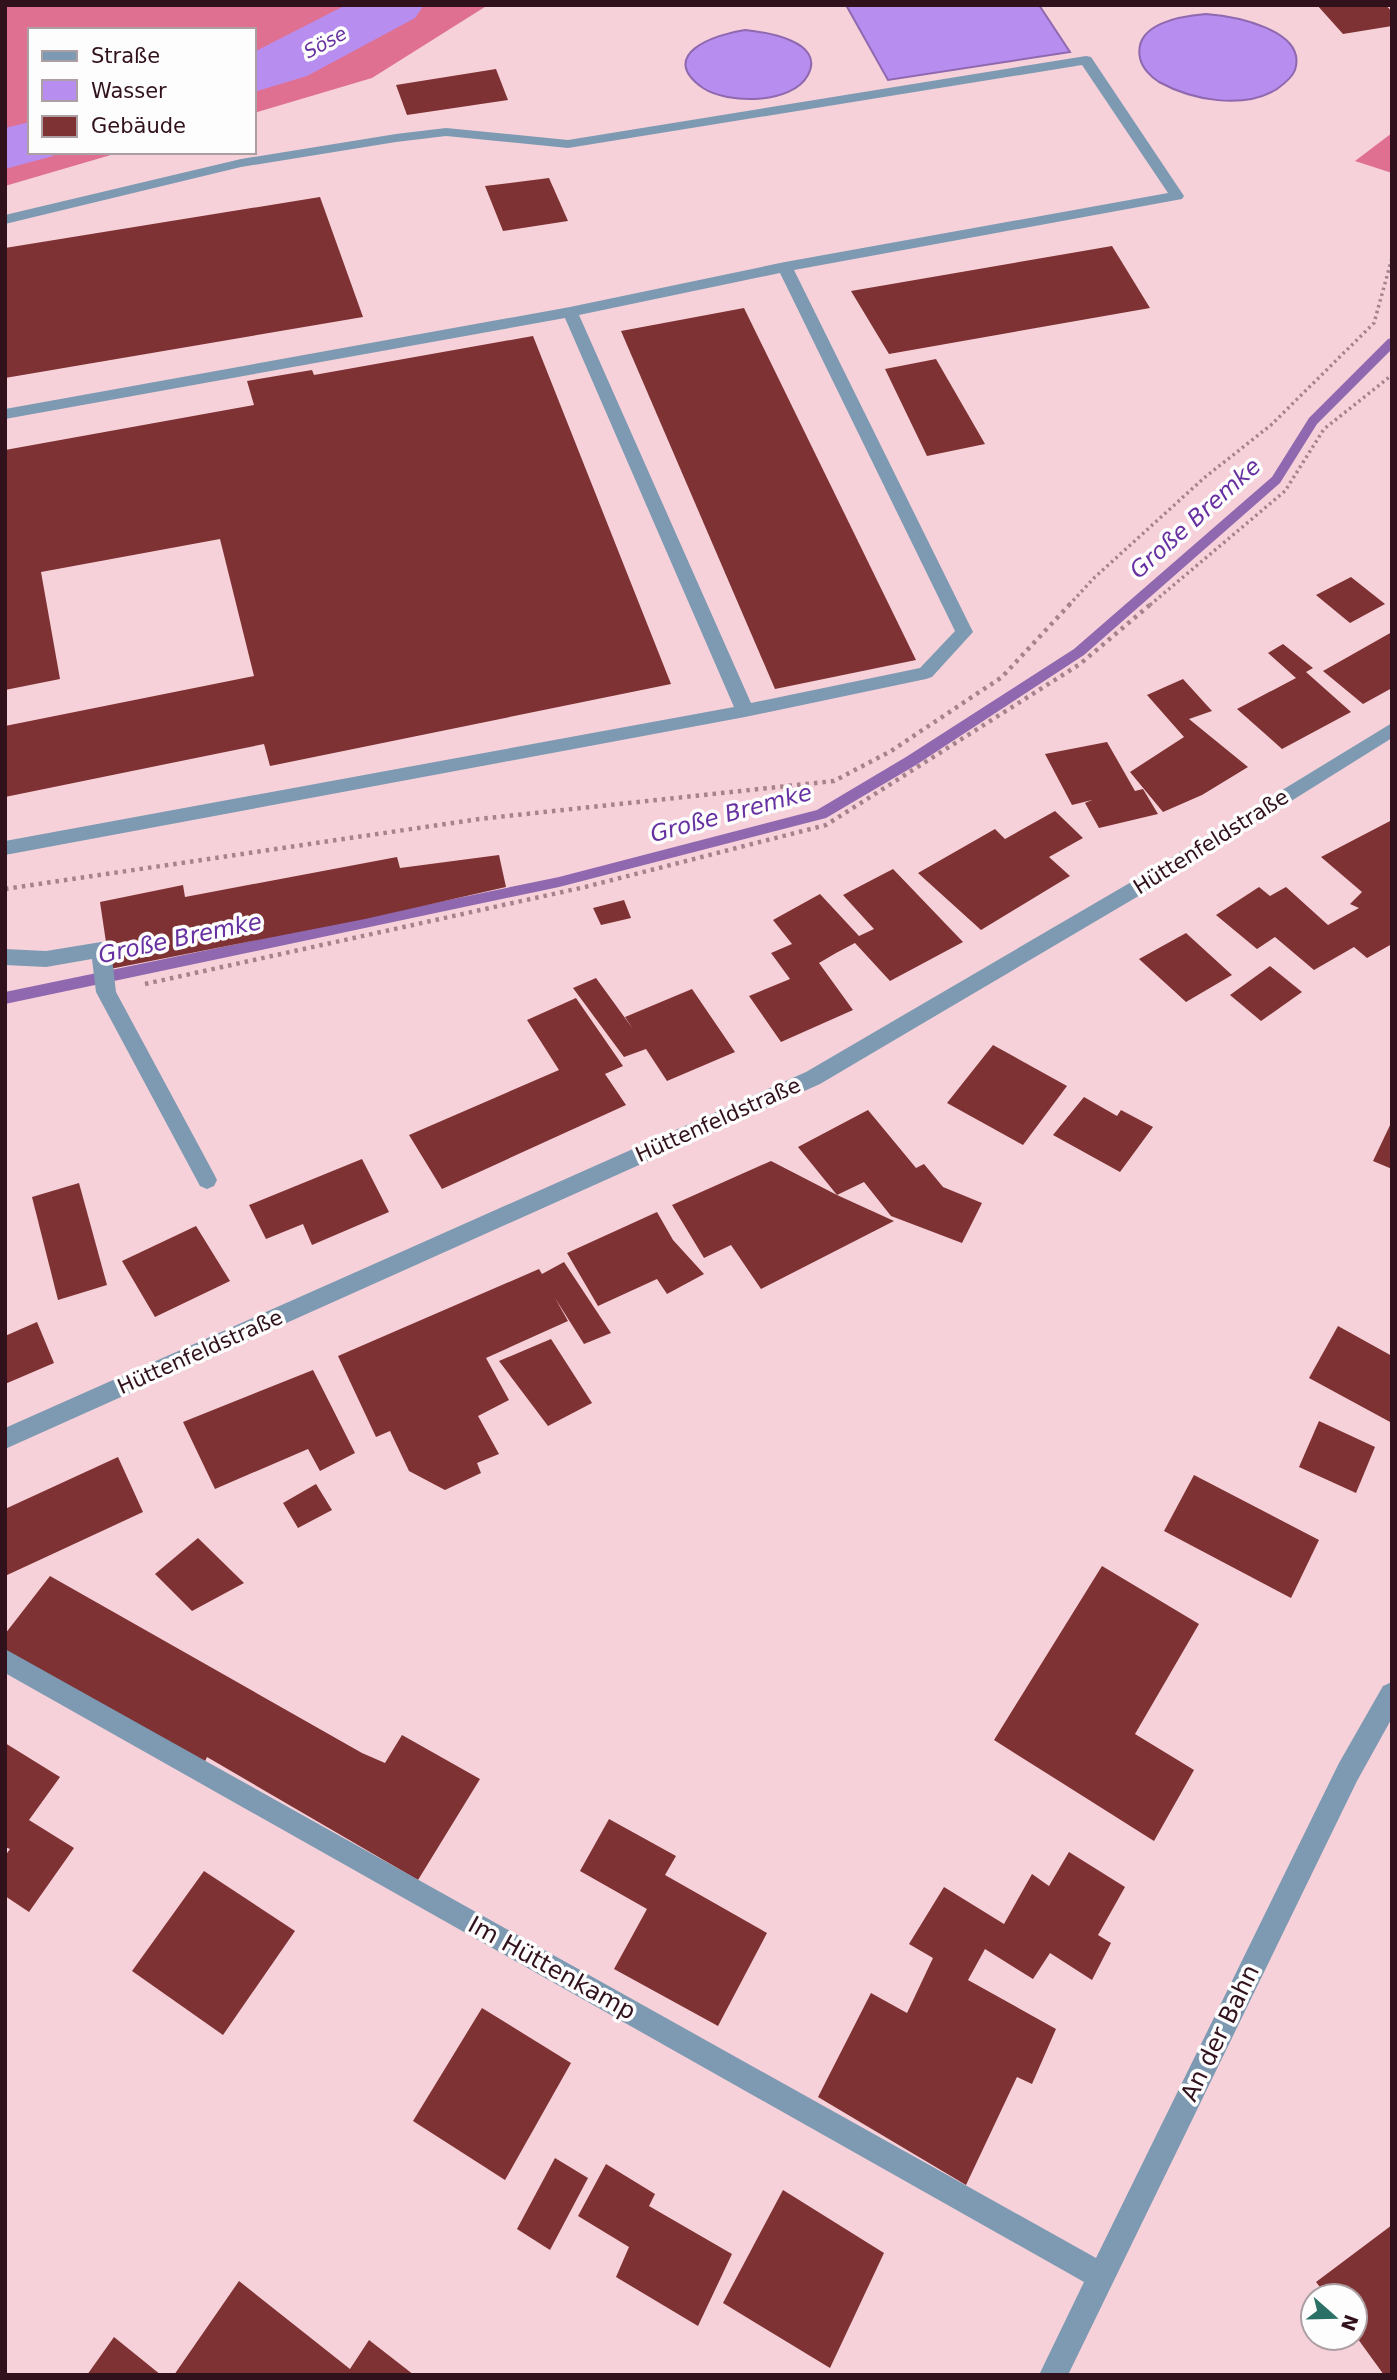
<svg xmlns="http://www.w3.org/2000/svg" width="1397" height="2380" font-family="'DejaVu Sans',sans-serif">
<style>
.forest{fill:#df7092}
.water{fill:#b78eef;stroke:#8f68af;stroke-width:2}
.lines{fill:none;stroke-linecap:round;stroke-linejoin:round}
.stream{fill:#8f68af;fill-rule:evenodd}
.river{fill:#b78eef;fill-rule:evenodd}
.building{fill:#7f3233}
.path-far1{stroke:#a6838c;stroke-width:3.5;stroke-dasharray:2.5 3.5;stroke-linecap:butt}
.path{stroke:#a6838c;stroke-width:4.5;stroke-dasharray:3.5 5;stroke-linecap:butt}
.minor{fill:#7d9ab2;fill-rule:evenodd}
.labels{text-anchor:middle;stroke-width:7;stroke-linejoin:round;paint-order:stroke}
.far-water-label{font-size:19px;font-style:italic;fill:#6730a0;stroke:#fdfdfd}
.street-label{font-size:21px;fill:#31111b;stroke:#fdfdfd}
.water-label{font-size:23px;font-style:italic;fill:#6730a0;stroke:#fdfdfd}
.near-street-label{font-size:24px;fill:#31111b;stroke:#fdfdfd}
</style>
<rect width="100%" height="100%" fill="#f6d1d9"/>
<g class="forest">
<path d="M5 5H488L372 78 254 113V30H30V152H121L5 186Z"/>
<path d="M1392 133V173L1355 161Z"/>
</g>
<g class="water">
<path d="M846 5H1039L1070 52 888 80Z"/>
<path d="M1206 14C1232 16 1308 29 1295 70 1292 78 1284 84 1277 89 1243 110 1192 100 1159 82 1151 77 1142 68 1140 58 1133 23 1182 16 1206 14Z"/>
<path d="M745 30C765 32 826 41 808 75 792 105 727 104 703 88 656 55 715 34 745 30Z"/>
</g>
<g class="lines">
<path class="stream" d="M1392 338V349L1317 424 1280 483 1084 655 916 765 826 818 559 887 5 1004V992L559 877 817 810 906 757 1074 649 1272 477 1309 418 1388 339Z"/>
<g class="river">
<path d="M346 5H424L415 18 307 76 254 92V52Z"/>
<path d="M30 122V152H56L53 156 5 169V128Z"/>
</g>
</g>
<g class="building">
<path d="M1317 5H1386L1392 12V26L1343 34Z"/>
<path d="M496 69 508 100 407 115 396 85Z"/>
<path d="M549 178 568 221 503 231 485 186Z"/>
<path d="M320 197 363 317 5 378V248Z"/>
<path d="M1112 246 1150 308 889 354 851 291Z"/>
<path d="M744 308 916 660 775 689 621 331Z"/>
<path d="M533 336 671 684 270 766 264 744 5 797V726L254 676 220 539 41 572 60 679 5 690V450L254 405 247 381 312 370 314 375Z"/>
<path d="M936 359 985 444 927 456 885 369Z"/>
<path d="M1351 577 1385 604 1350 623 1316 595Z"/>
<path d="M1392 632V688L1363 704 1323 671Z"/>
<path d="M1283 644 1313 668 1306 672 1351 712 1282 749 1237 709 1296 678 1268 653Z"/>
<path d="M1183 679 1212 711 1189 719 1248 767 1202 795 1163 812 1130 772 1184 737 1147 695Z"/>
<path d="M1107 742 1135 791 1143 789 1158 814 1099 828 1085 803 1092 800 1072 805 1045 754Z"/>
<path d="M1055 811 1083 838 1049 857 1070 876 981 930 918 873 995 829 1005 839Z"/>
<path d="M1392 820V944L1367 958 1354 947 1314 970 1275 937 1257 949 1216 915 1259 887 1270 896 1286 887 1328 925 1359 908 1350 904 1362 892 1321 857Z"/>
<path d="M499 855 506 887 365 919 110 969 100 902 183 885 185 897 397 857 400 868Z"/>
<path d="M893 869 963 942 890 981 855 943 836 953 819 963 853 1010 781 1042 749 996 790 979 771 953 792 944 773 920 820 894 859 936 874 929 843 895Z"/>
<path d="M624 900 631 918 601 925 593 908Z"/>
<path d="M1186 933 1232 975 1186 1002 1139 959Z"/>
<path d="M1270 966 1302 992 1261 1021 1230 995Z"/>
<path d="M596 978 633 1029 625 1017 692 989 735 1052 667 1081 646 1049 624 1057 573 988Z"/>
<path d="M576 998 623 1066 605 1074 626 1105 442 1189 409 1135 559 1070 527 1020Z"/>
<path d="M993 1045 1067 1086 1023 1145 947 1103Z"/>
<path d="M1084 1097 1117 1116 1121 1110 1153 1127 1120 1172 1053 1135Z"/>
<path d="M868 1110 916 1168 924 1164 943 1187 982 1203 962 1243 891 1216 864 1182 837 1195 798 1147Z"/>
<path d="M1392 1121V1169L1373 1161Z"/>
<path d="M362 1159 389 1212 312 1245 303 1224 266 1239 249 1205Z"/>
<path d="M771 1161 837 1195 894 1221 761 1289 731 1245 704 1258 672 1205Z"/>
<path d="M79 1183 107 1285 58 1300 32 1197Z"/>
<path d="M657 1212 673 1240 704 1274 667 1294 657 1279 598 1306 567 1253Z"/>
<path d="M196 1226 230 1281 155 1317 122 1261Z"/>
<path d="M564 1262 611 1333 584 1344 555 1298 568 1321 486 1358 509 1400 478 1416 499 1454 477 1463 481 1473 445 1490 409 1471 390 1431 376 1437 338 1356 539 1269 542 1274Z"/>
<path d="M37 1322 54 1363 5 1384V1336Z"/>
<path d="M1338 1326 1392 1356V1423L1309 1378Z"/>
<path d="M551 1339 592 1403 548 1426 499 1361Z"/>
<path d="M313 1370 355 1453 320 1471 308 1449 215 1489 183 1422Z"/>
<path d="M1319 1421 1375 1447 1356 1493 1299 1467Z"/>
<path d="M118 1457 143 1512 5 1576V1509Z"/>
<path d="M1194 1475 1319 1540 1291 1598 1164 1531Z"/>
<path d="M316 1484 332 1510 298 1528 283 1503Z"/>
<path d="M198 1538 244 1583 192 1611 155 1574Z"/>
<path d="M1102 1566 1199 1624 1135 1734 1194 1770 1154 1841 994 1740Z"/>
<path d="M50 1576 362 1753 385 1763 402 1735 480 1779 418 1880 207 1757 201 1770 5 1654V1634Z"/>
<path d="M5 1743 60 1777 29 1820 74 1848 29 1912 5 1896V1856L10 1849 5 1847Z"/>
<path d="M609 1819 676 1856 665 1875 767 1933 718 2026 614 1969 647 1909 580 1871Z"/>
<path d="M1069 1852 1125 1887 1098 1935 1111 1943 1092 1980 1050 1953 1033 1979 985 1949 968 1980 1056 2029 1032 2084 1017 2077 966 2185 818 2097 871 1993 907 2013 933 1958 909 1944 944 1887 1004 1924 1032 1874 1049 1886Z"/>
<path d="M204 1871 295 1931 223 2035 132 1971Z"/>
<path d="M482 2008 571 2063 505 2180 413 2121Z"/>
<path d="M555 2158 588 2178 550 2250 517 2229Z"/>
<path d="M606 2164 655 2194 649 2206 732 2254 698 2326 616 2277 629 2247 578 2216Z"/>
<path d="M783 2190 884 2253 830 2368 723 2303Z"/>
<path d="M1392 2225V2375H1384L1355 2335V2296H1327L1316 2282Z"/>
<path d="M239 2281 350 2369 369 2340 414 2375H174Z"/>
<path d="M114 2337 161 2375H87Z"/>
</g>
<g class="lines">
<g class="path-far1">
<path d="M1069 605 1094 578 1204 478 1271 425 1374 323 1392 258"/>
<path d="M1150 605 1285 491 1324 429 1392 375"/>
</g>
<g class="path">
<path d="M5 889 479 819 834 781 891 751 1002 677 1071 603"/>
<path d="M145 984 585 887 826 825 1080 664 1152 603"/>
</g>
<g class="minor">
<path d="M1086 56 1091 57 1184 196 1182 199 794 270 973 632 932 677 926 679 745 717 5 855V841L734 707 565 318 5 419V409L570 307 785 262 1168 193 1082 65 568 148 446 136 396 142 241 167 5 224V215L241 159 396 134 446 128 568 140ZM780 273 955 631 920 668 751 703 579 315Z"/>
<path d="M1392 723V738L1147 891 820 1084 5 1449V1428L806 1072 1133 881Z"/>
<path d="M101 942 108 945 111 950 116 992 214 1174 217 1180 214 1186 207 1189 200 1186 96 992 92 959 46 967 5 965V949L46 951Z"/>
<path d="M5 1649 1096 2258 1339 1763 1383 1686 1392 1682V1718L1357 1781 1068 2375H1039L1084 2282 5 1673Z"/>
</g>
</g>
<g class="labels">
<g class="far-water-label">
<text transform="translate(325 42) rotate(-28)" y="7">Söse</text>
</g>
<g class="street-label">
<text transform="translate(1211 842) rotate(-32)" y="7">Hüttenfeldstraße</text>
<text transform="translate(718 1120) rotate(-24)" y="7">Hüttenfeldstraße</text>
<text transform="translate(200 1352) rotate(-24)" y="7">Hüttenfeldstraße</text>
</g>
<g class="water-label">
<text transform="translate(1195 518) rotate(-42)" y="8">Große Bremke</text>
<text transform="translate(731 813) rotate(-15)" y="8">Große Bremke</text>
<text transform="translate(180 938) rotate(-12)" y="8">Große Bremke</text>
</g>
<g class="near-street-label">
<text transform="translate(552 1968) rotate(29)" y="8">Im Hüttenkamp</text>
<text transform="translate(1220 2033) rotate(-64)" y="8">An der Bahn</text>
</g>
</g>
<rect width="1397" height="2380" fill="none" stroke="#31111b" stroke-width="14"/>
<rect x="28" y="28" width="228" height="126" fill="#fdfdfd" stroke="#ab9fa3" stroke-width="2"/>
<rect x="42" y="51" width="35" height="10" fill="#7d9ab2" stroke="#ab9fa3" stroke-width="2"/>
<text x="91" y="63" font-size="21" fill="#31111b">Straße</text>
<rect x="42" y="80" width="35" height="21" fill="#b78eef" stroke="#ab9fa3" stroke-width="2"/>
<text x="91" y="98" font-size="21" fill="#31111b">Wasser</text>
<rect x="42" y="116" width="35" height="21" fill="#7f3233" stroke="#ab9fa3" stroke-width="2"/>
<text x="91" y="133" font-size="21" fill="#31111b">Gebäude</text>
<g transform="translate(1334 2317) rotate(110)"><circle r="33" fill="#fdfdfd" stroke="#ab9fa3" stroke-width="2"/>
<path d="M0-5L12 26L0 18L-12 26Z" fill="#2a7066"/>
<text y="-10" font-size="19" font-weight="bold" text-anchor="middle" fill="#31111b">N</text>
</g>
</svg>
